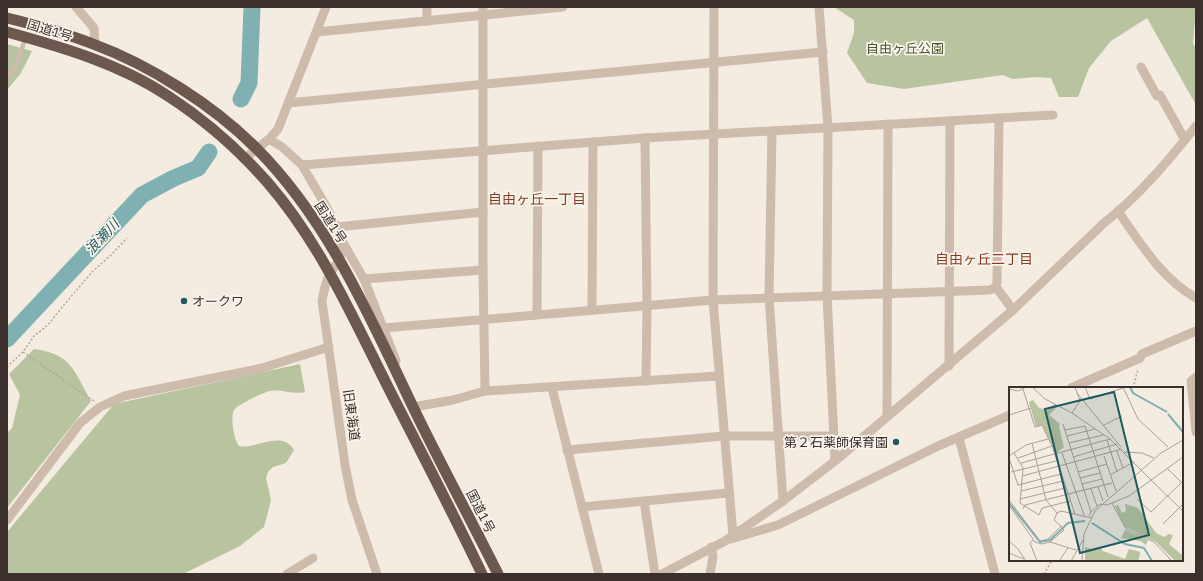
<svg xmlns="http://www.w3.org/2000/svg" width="1203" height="581" font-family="'IBM Plex Sans','Noto Sans JP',sans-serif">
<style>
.green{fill:#b8c4a0}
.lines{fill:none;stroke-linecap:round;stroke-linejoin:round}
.river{stroke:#7fb0b2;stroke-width:17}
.path{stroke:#b9a596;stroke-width:1.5;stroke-dasharray:2 2;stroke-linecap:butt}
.service{stroke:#cdbbac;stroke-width:4.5}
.minor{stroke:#cdbbac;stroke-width:9}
.trunk{stroke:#6c584f;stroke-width:11}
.poi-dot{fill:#1f5a5e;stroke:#fbf5ee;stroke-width:1.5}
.labels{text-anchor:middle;stroke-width:3.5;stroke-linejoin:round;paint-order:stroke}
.street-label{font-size:13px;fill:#3b302b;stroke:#fbf5ee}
.park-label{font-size:13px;fill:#4a5a2e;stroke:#fbf5ee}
.poi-label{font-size:13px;fill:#3b302b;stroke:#fbf5ee;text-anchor:start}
.neighbourhood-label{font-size:14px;fill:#8c3b22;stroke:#fbf5ee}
.water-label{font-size:14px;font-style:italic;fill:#1f5a5e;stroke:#fbf5ee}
.inset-river{fill:none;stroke:#7fb0b2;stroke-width:2}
.inset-road{fill:none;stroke:#aaa098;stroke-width:1}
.view{fill:#1f5a5e;fill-opacity:0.15;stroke:#1f5a5e;stroke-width:2}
.inset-edge{fill:none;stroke:#3b302b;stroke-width:2}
</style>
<rect width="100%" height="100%" fill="#f4ebe1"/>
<g class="green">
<path d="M834 7H1196L1193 44 1196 47V105L1147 18 1111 41 1089 68 1078 97H1059L1051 78 1036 77 1012 79 1003 75 904 89 867 83 847 53 854 33V20Z"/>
<path d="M7 44 32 51 21 73 7 90Z"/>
<path d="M34 349C72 354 74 371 91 401L7 508V433L12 428 20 395 9 374Z"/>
<path d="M300 364 305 392C293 395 282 389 270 391 264 392 237 405 234 410 230 417 234 440 239 446 255 450 282 429 294 450L286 463 273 467 268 472 266 478 271 500 264 527 240 546 183 574H7V532L114 404Z"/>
</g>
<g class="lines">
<g class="river">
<path d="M241 99 249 83 252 7"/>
<path d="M7 339 142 195 174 178 198 168 209 152"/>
</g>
<g class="path">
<path d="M23 352 94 401"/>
<path d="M7 367 23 352 34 336 48 325 63 306 93 271 110 256 127 238"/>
<path d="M1133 388 1138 369"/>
<path d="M1044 574 1052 560"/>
</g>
<path class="service" d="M7 76 15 68 26 37"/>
<g class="minor">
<path d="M76 7 94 28 95 44"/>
<path d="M483 7V270L485 391"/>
<path d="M714 7 713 300 733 535"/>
<path d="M819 7 828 128 827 294 835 461"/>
<path d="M427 21V7"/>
<path d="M317 32 563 7"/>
<path d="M1141 67 1157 96 1160 95 1185 140"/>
<path d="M288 103 823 52"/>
<path d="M772 131 769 297 783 501"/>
<path d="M645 138 647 305 646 381"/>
<path d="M269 139 282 147 302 165 645 138 1053 115"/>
<path d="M244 159 269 139 278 129 326 7"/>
<path d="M302 165C312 184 346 233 342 252 340 261 334 266 330 274 325 282 324 291 322 301L345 465 352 500 377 574"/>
<path d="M1118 211C1141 244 1161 278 1196 298"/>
<path d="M337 227 483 212"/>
<path d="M342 241 364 279 396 361"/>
<path d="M364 279 483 270"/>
<path d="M996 287 1013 310"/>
<path d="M592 310 593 142"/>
<path d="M537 314 538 146"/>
<path d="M383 328 713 300 990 290 996 287 997 282 999 119"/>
<path d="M949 366 950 121"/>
<path d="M1196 377 1191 381 1196 432"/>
<path d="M552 388 599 574"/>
<path d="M1071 388 1140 358 1142 354 1196 331"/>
<path d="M413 407 453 400 485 391 718 376"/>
<path d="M887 417 888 124"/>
<path d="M959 438 995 574"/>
<path d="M567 450 724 436H834"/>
<path d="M644 501 655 574"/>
<path d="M582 507 728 493"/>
<path d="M7 520 80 423 100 407 124 396 262 368 329 347"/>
<path d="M731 539 778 525 938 446 1010 415"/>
<path d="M287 574 313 558"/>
<path d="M662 574 725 541 783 501 835 461 1013 310 1104 223C1139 196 1169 160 1196 126"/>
<path d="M710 574 713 557 711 547"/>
</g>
<g class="trunk">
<path d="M7 18C36 25 65 33 93 44 150 65 213 105 256 148 328 220 370 317 413 407 440 463 470 518 498 574"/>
<path d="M7 32C62 47 120 64 168 96 205 120 239 150 268 183 321 244 354 320 390 391 421 452 453 513 482 574"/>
</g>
</g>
<g class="poi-dot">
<circle cx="184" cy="301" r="4"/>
<circle cx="896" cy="442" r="4"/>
</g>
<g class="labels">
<g class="street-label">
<text transform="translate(50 30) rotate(17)" y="5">国道1号</text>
<text transform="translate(331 222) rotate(57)" y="5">国道1号</text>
<text transform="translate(352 415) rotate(82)" y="5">旧東海道</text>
<text transform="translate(481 511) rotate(63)" y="5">国道1号</text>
</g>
<g class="park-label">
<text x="905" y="53">自由ヶ丘公園</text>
</g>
<g class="poi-label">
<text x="192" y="306">オークワ</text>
<text x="888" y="447" text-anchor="end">第２石薬師保育園</text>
</g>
<g class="neighbourhood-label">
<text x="537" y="204">自由ヶ丘一丁目</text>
<text x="984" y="264">自由ヶ丘二丁目</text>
</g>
<g class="water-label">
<text transform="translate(102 237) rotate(-47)" y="5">浪瀬川</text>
</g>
</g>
<g transform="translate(1009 387)">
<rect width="174" height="174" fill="#f4ebe1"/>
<path d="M24 13 30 21 39 23 45 17 49 19 40 28 51 37 50 40 55 60 47 66 33 38 27 40 20 15ZM116 117 129 121 147 146 155 150 160 147 164 148 160 157 174 169V174H166L147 155 116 140 106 119 109 118 113 126 117 124ZM116 143 139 153 137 158 131 154 112 151ZM76 160 82 162 91 160 94 164 116 172 120 162 131 165V168L129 174H76Z" fill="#b8c4a0"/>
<path class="inset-river" d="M121 0 124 6 158 25M159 27 174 45M0 116 31 155 41 153 59 136 76 134M83 136 116 157 135 161 143 174"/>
<path class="inset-road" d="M23 0 36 12 63 26 101 52 142 93M76 0 81 12 114 1M114 0 129 32 159 60M0 2 9 4 17 0M14 2 26 40 33 38 43 59 66 127M68 6 112 60M63 26 71 14 66 0M0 28 22 21M54 37 82 125 80 129M95 38 113 29M56 43 76 39 99 110M58 49 86 42M98 53 108 85M23 56 37 113 48 126M60 56 94 48M108 64 114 81M115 65 133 66 145 71M5 66 14 81 11 116 30 128 33 121 61 114M53 66 75 128M0 69 17 58 39 52M95 69 107 104M64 70 108 57M0 71 9 98 52 87M9 71 43 59M12 76 101 52M158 81 174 97M2 85 47 74M69 85 98 77M101 88 125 75M13 89 113 62M71 91 91 86M142 93 174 124M73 97 93 92M89 100 94 114M82 102 88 119M12 104 54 94M11 112 56 101M128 112 142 125 174 94M0 113 31 154 39 152 52 139 45 133 48 126 52 124 83 131M103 116 117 142 145 155 163 174M0 118 26 155 33 157 41 155 67 163M14 122 16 118 103 96M82 125 91 117 98 118 120 109 174 70M154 137 174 117M24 153 21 156 28 174M0 154 9 162 17 174M41 155 55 143 52 139M0 166 15 172M50 174 59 161M62 174 74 153M73 174 75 147 86 124 152 66 174 53"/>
<path class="view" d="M105 5 140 148 71 166 36 22Z"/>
<rect width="174" height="174" class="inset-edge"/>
</g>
<rect width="1203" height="581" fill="none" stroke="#3b302b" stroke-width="16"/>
</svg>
